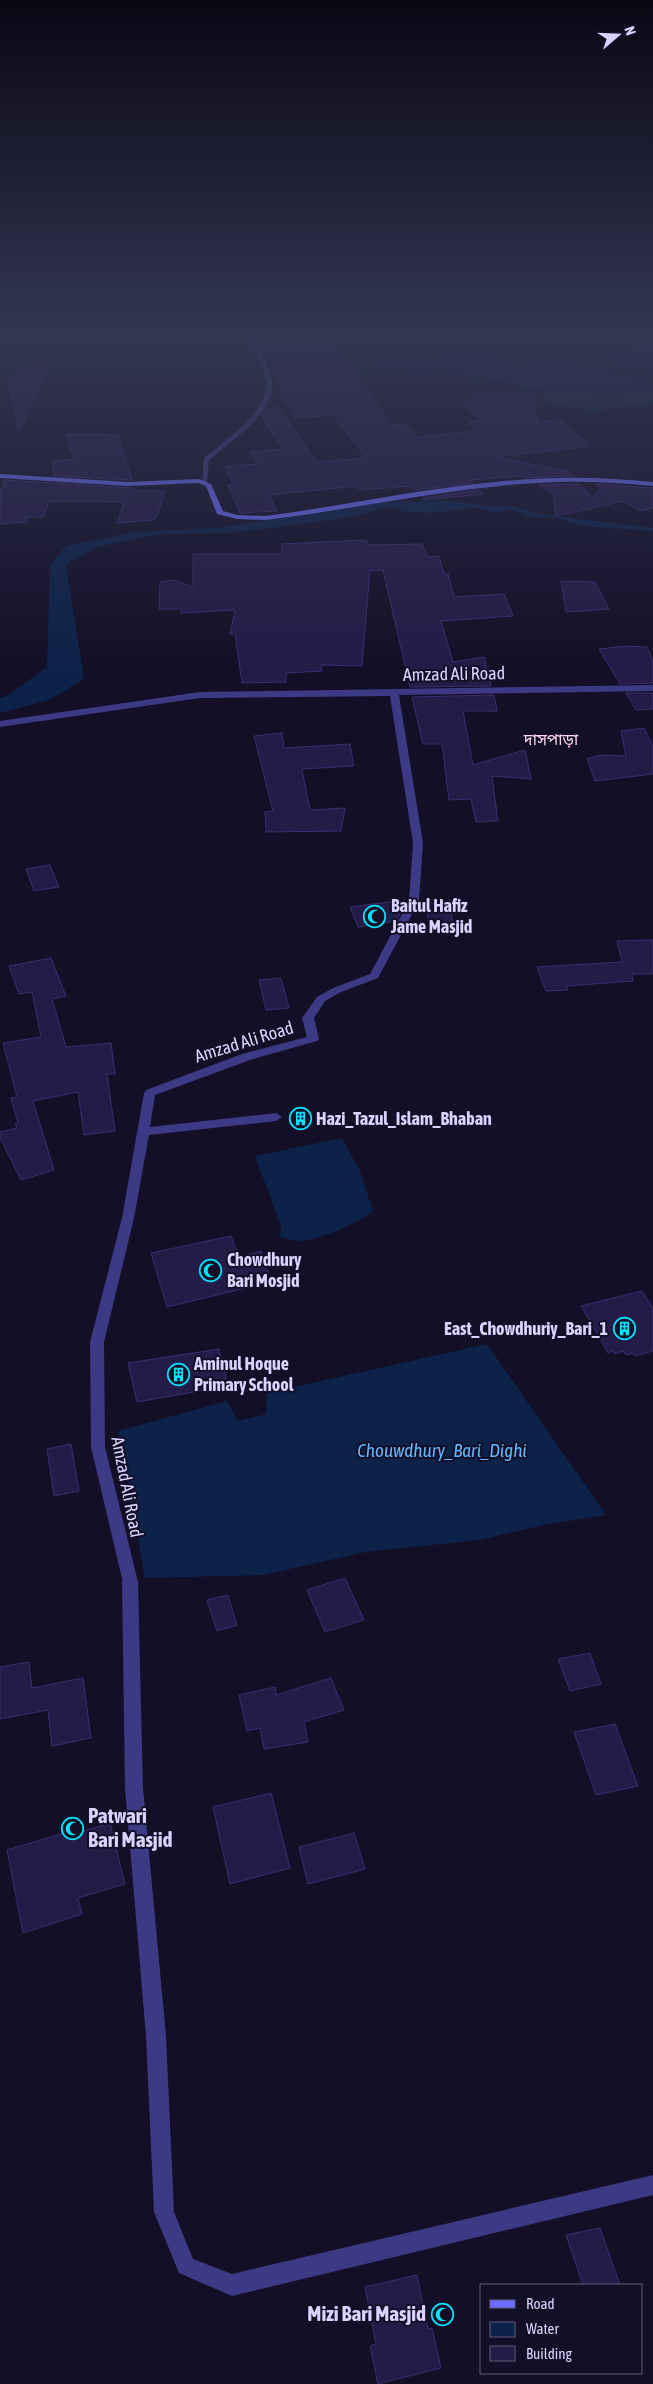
<svg xmlns="http://www.w3.org/2000/svg" width="653" height="2384" font-family="'Asap Condensed','Noto Sans Bengali',sans-serif">
<style>
.green{fill:#12302f}
.water{fill:#0c2248}
.building{fill:#241b47;stroke:#3b2d73}
.lines{fill:none;stroke-linecap:round;stroke-linejoin:round}
.minor{fill:#3d3a85;fill-rule:evenodd}
.tertiary{fill:#3d3a85;fill-rule:evenodd}
.secondary{fill:#6f6bff;fill-rule:evenodd}
.labels{text-anchor:middle;stroke-width:4;stroke-linejoin:round;paint-order:stroke}
.far-quarter-label{font-size:16px;fill:#ffd6f0;stroke:#130f26}
.street-label{font-size:18px;fill:#d9d4ff;stroke:#130f26}
.poi-label{font-size:18px;font-weight:bold;fill:#d9d4ff;stroke:#130f26;text-anchor:start}
.water-label{font-size:19px;font-style:italic;fill:#62b6ff;stroke:#130f26}
.near-poi-label{font-size:21px;font-weight:bold;fill:#d9d4ff;stroke:#130f26;text-anchor:start}
</style>
<rect width="100%" height="100%" fill="#130f26"/>
<path class="green" d="M653 388V404L592 411 544 402 543 392Z"/>
<g class="water">
<path d="M619 334C631 334 639 334 646 345L653 344V373L615 364 606 359 619 352 635 348Z"/>
<path d="M488 353 509 359 512 367 524 372 530 361C571 359 611 372 650 381L653 384V390L627 394H591L538 389 445 370 427 372 373 370 376 366 370 360 382 357 387 360Z"/>
<path d="M454 501 483 505 512 506 547 515 653 528V531L581 526 557 518 529 517 514 510 493 513 479 508 429 513 408 512 387 507 357 516 287 526 229 533 160 534 97 547 66 565 84 679 49 700 0 713V698L7 696 47 667 50 565 66 546 134 532 216 528 383 502Z"/>
<path d="M342 1138 360 1171 373 1211C359 1223 319 1240 300 1241 294 1241 286 1238 280 1237L281 1226 255 1156Z"/>
<path d="M487 1344 606 1515 544 1525 479 1540 366 1552 263 1575 145 1578 118 1431 227 1401 237 1421 266 1414 267 1393Z"/>
</g>
<g class="building">
<path d="M253 334H310L326 349 336 347 392 425 407 424 417 437 477 431 469 422 480 421 463 402 474 401 473 395H534L537 422 560 420 591 446 495 457 568 471 573 476 525 478 522 476 471 480 473 483 416 490 412 486 360 490 357 486 269 495 277 511 240 513 228 485 233 484 225 466 258 464 250 452 283 449 261 416 277 405 316 462 366 458 334 415 296 418 279 391H284L277 381 281 380Z"/>
<path d="M50 366 28 411 19 431 7 377 19 376 17 368Z"/>
<path d="M66 434 118 435 132 480 55 476 52 461 74 459Z"/>
<path d="M3 480 134 488 135 491H165L158 514 154 520 117 523 124 502 66 501 49 502 43 517H27V522L0 524V489L4 486Z"/>
<path d="M580 484 592 497 601 488 595 484 653 488V508L640 511 624 501 556 516 553 494 538 485Z"/>
<path d="M479 490 483 494 424 500 422 498Z"/>
<path d="M366 540 369 545 422 544 428 557 439 556 444 574H448L454 597 504 594 513 616 441 621 453 662 484 657 491 686 410 687 383 570 371 571 370 569 362 666 321 665 322 671 286 673V682L242 683 235 634H230L235 610 181 613 182 609H159L160 582 174 580 193 587V554H281L282 544Z"/>
<path d="M561 581 595 582 609 609 566 612Z"/>
<path d="M627 646 647 647 653 661V683L620 684 599 649Z"/>
<path d="M626 693H653V709L636 710Z"/>
<path d="M494 695 497 711H463L473 765 525 750 531 779 492 776 498 821 476 822 471 799 449 800 442 744H423L412 697Z"/>
<path d="M644 728 653 746V774L595 781 587 759 601 755 626 756 621 731Z"/>
<path d="M282 733 284 748 350 744 354 766 302 769 310 810 345 808 341 831 266 832 265 812 273 811 254 736Z"/>
<path d="M50 865 59 887 34 891 26 869Z"/>
<path d="M452 900V925H429L426 903Z"/>
<path d="M397 901 402 910 396 921 358 927 350 907Z"/>
<path d="M653 940V974H632L633 981 566 986 568 990 546 991 537 967 622 962 617 941Z"/>
<path d="M51 958 66 996 52 999 66 1047 111 1043 115 1074H107L115 1131 84 1135 78 1092 33 1101 54 1170 21 1180 0 1138V1132L17 1128 15 1124 18 1123 11 1098 17 1097 3 1043 41 1037 32 992 19 994 9 966Z"/>
<path d="M281 978 289 1008 266 1010 259 980Z"/>
<path d="M231 1236 239 1257 261 1251 271 1282 167 1307 151 1253Z"/>
<path d="M642 1291 653 1308V1351L635 1356 632 1353 626 1355 623 1351 615 1354 612 1351 608 1353 581 1306Z"/>
<path d="M219 1349 228 1386 137 1402 128 1363Z"/>
<path d="M71 1444 79 1491 54 1496 47 1449Z"/>
<path d="M345 1578 364 1620 325 1632 307 1590Z"/>
<path d="M228 1595 237 1625 217 1631 207 1600Z"/>
<path d="M590 1653 601 1684 570 1691 558 1659Z"/>
<path d="M29 1662 32 1688 83 1678 91 1738 52 1746 48 1710 0 1719V1667Z"/>
<path d="M331 1678 344 1710 304 1722 308 1742 264 1749 260 1728 247 1731 239 1695 275 1687 276 1695Z"/>
<path d="M615 1724 638 1786 596 1795 574 1732Z"/>
<path d="M271 1793 290 1868 230 1884 213 1807Z"/>
<path d="M110 1823 125 1884 78 1898 82 1914 23 1933 7 1850 64 1833 65 1837Z"/>
<path d="M354 1833 365 1869 308 1884 299 1847Z"/>
<path d="M600 2228 620 2285H583L566 2235Z"/>
<path d="M417 2275 428 2329 432 2328 441 2368 378 2384 370 2346 376 2344 365 2287Z"/>
</g>
<g class="lines">
<g class="minor">
<path d="M244 334H250C257 349 270 366 272 384 275 412 229 443 209 460L207 483 202 484 204 458C223 442 269 411 266 383 264 366 252 349 244 334Z"/>
<path d="M653 685V691L399 695 423 843 419 901 378 978 341 992 325 1001 314 1018 319 1039 317 1041 250 1060 155 1095 150 1127 276 1113 282 1117 276 1121 149 1135 134 1218 104 1342 105 1447 138 1582 136 1587 130 1589 124 1587 91 1447 90 1342 122 1218 144 1093 146 1090 242 1054 307 1037 302 1018 317 997 333 988 370 974 409 901 413 843 390 696 200 698 0 727V721L200 692Z"/>
</g>
<path class="tertiary" d="M130 1575 136 1577 138 1582 143 1788 166 2036 174 2212 193 2259 232 2274 653 2175V2195L232 2296 179 2273 154 2212 146 2036 125 1788 122 1582 124 1577Z"/>
<path class="secondary" d="M0 474 128 482 199 479 211 484 223 511 237 515 266 516C363 503 460 480 558 478 590 477 621 479 653 482V486C621 483 590 481 558 482 460 485 363 508 266 520L237 519 217 514 206 486 198 483 128 486 0 478Z"/>
</g>
<linearGradient id="sky" x2="0" y2="1"><stop stop-color="#0a0815"/><stop offset="0.5" stop-color="#333752"/><stop offset="1" stop-color="#333752" stop-opacity="0"/></linearGradient>
<rect width="653" height="668" fill="url(#sky)"/>
<defs>
<symbol id="mosque-ring" viewBox="-11 -11 22 22"><circle r="9.5" fill="#130f26" stroke="#00e5ff" stroke-width="1.5"/><path d="M3.5-4.9A6 6 0 1 0 3.5 4.9A5 5 0 1 1 3.5-4.9Z" fill="#00e5ff"/></symbol>
<symbol id="building-ring" viewBox="-11 -11 22 22"><circle r="9.5" fill="#130f26" stroke="#00e5ff" stroke-width="1.5"/><path d="M-4-6H4V6H1V3H-1V6H-4ZM-2.5-4.3h1.7v1.8h-1.7ZM.8-4.3h1.7v1.8H.8ZM-2.5-1h1.7V.8h-1.7ZM.8-1h1.7V.8H.8Z" fill="#00e5ff"/></symbol>
</defs>
<g fill-rule="evenodd">
<use href="#mosque-ring" x="362" y="904" width="25" height="25"/>
<use href="#building-ring" x="288" y="1106" width="25" height="25"/>
<use href="#mosque-ring" x="198" y="1258" width="25" height="25"/>
<use href="#building-ring" x="612" y="1316" width="25" height="25"/>
<use href="#building-ring" x="166" y="1362" width="25" height="25"/>
<use href="#mosque-ring" x="60" y="1816" width="25" height="25"/>
<use href="#mosque-ring" x="430" y="2302" width="25" height="25"/>
</g>
<g class="labels">
<g class="far-quarter-label">
<text x="551" y="745">দাসপাড়া</text>
</g>
<g class="street-label">
<text transform="translate(454 674) rotate(-1)" y="6">Amzad Ali Road</text>
<text transform="translate(244 1042) rotate(-17)" y="6">Amzad Ali Road</text>
<text transform="translate(127 1487) rotate(79)" y="6">Amzad Ali Road</text>
</g>
<g class="poi-label">
<text x="391" y="912">Baitul Hafiz<tspan x="391" dy="21">Jame Masjid</tspan></text>
<text x="316" y="1125">Hazi_Tazul_Islam_Bhaban</text>
<text x="227" y="1266">Chowdhury<tspan x="227" dy="21">Bari Mosjid</tspan></text>
<text x="608" y="1335" text-anchor="end">East_Chowdhuriy_Bari_1</text>
<text x="194" y="1370">Aminul Hoque<tspan x="194" dy="21">Primary School</tspan></text>
</g>
<g class="water-label">
<text x="442" y="1457">Chouwdhury_Bari_Dighi</text>
</g>
<g class="near-poi-label">
<text x="88" y="1823">Patwari<tspan x="88" dy="24">Bari Masjid</tspan></text>
<text x="426" y="2321" text-anchor="end">Mizi Bari Masjid</text>
</g>
</g>
<rect x="480" y="2284" width="162" height="90" fill="#130f26" stroke="#625e7d"/>
<rect x="490" y="2300" width="25" height="8" fill="#6f6bff" stroke="#625e7d"/>
<text x="526" y="2309" font-size="15" fill="#d9d4ff">Road</text>
<rect x="490" y="2322" width="25" height="15" fill="#0c2248" stroke="#625e7d"/>
<text x="526" y="2334" font-size="15" fill="#d9d4ff">Water</text>
<rect x="490" y="2346" width="25" height="15" fill="#241b47" stroke="#625e7d"/>
<text x="526" y="2359" font-size="15" fill="#d9d4ff">Building</text>
<g transform="translate(618 35) rotate(71)" stroke="#130f26" stroke-width="4" paint-order="stroke">
<path d="M0-4L9 19L0 12L-9 19Z" fill="#d9d4ff"/>
<text y="-8" font-size="14" font-weight="bold" text-anchor="middle" fill="#d9d4ff">N</text>
</g>
</svg>
